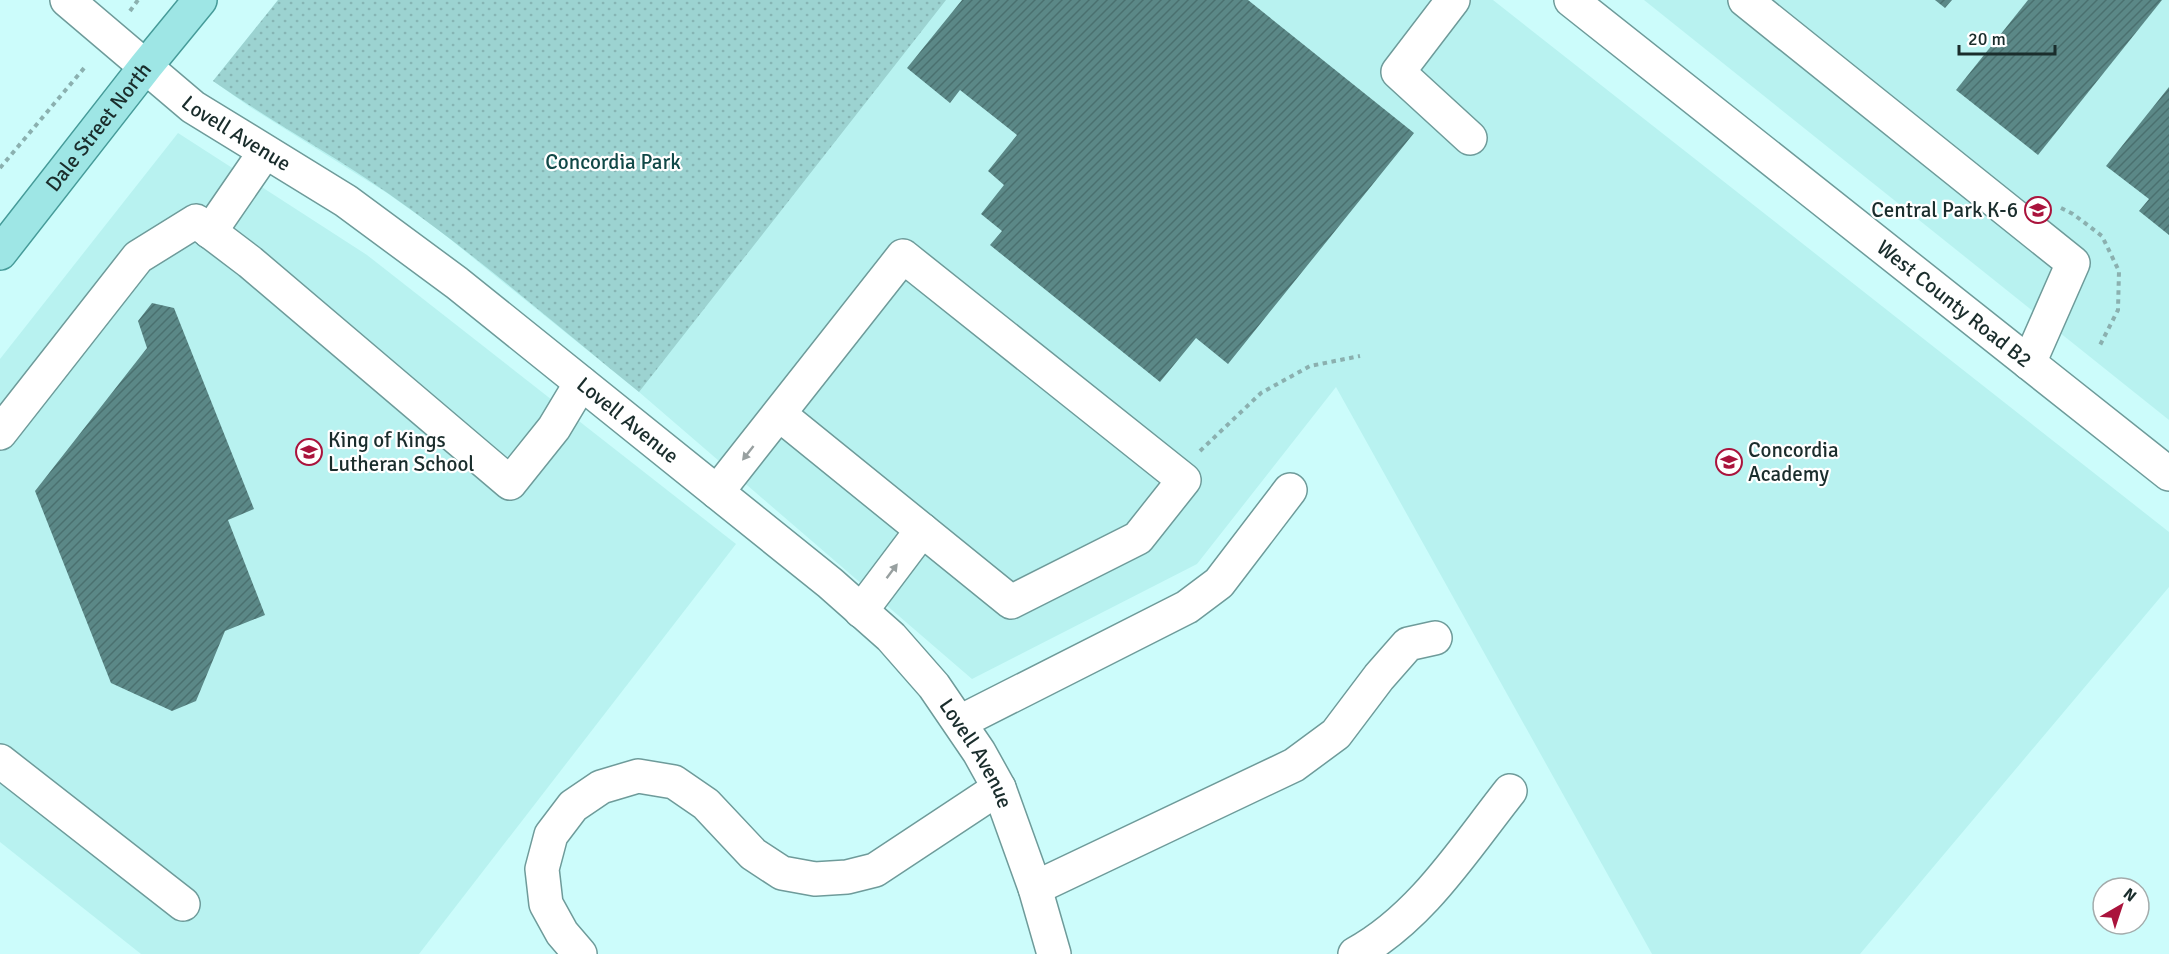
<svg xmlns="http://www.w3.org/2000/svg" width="2169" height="954" font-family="Signika,sans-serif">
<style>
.built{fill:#b8f2f0}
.green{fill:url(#green-dots)}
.building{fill:url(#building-hatch)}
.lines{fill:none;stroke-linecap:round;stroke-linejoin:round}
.minor-casing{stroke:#6e9b9a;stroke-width:36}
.major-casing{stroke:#469b99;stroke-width:36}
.path{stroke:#8bb0af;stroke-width:4;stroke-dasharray:4.5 4.5;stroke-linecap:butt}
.minor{stroke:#fff;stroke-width:33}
.major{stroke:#9ee6e5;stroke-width:33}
.oneway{fill:#98a0a0}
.labels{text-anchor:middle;stroke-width:4.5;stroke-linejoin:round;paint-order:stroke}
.street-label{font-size:21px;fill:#1a2d2c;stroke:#fff}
.park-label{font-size:21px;fill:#104847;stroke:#fff}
.poi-label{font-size:21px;fill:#1a2d2c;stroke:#fff;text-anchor:start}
</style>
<defs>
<pattern id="green-dots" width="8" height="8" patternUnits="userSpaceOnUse" patternTransform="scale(1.5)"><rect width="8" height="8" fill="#9cd3d1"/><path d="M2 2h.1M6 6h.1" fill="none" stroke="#86b5b4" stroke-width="1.8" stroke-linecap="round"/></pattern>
<pattern id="building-hatch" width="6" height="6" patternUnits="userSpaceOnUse" patternTransform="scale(1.5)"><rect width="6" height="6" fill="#5b8887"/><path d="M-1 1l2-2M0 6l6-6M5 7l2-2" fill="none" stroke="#4a706f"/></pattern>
</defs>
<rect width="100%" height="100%" fill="#ccfcfb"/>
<g class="built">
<path d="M278 0H1493L2169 532V587L1860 954H1652L1336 387 1197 564 972 679 639 392 440 231 387 193 250 107 213 81Z"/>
<path d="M1644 0H2169V420Z"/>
<path d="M178 133 367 255 736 544 419 954H141L0 842V359Z"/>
</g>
<path class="green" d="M278 0H946L639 392C556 325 476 255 389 194 332 154 270 121 213 81Z"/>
<g class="building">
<path d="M962 0H1248L1414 133 1228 364 1196 338 1160 382 990 245 1002 231 981 214 1004 185 988 171 1017 135 960 90 950 103 907 68Z"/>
<path d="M1935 0H1952L1945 8Z"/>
<path d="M2028 0H2162L2038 155 1956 90Z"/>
<path d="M2169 87V235L2139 211 2149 199 2106 166Z"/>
<path d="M152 303 174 308 254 509 228 520 265 615 225 631 196 701 172 711 111 683 35 491 147 348 138 321Z"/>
</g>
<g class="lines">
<defs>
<g id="minor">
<path id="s1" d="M67 0 193 107 346 201 457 283 830 583 891 637 934 686 979 752 999 788 1035 888 1054 954"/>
<path d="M1453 0 1398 72 1470 138"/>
<path id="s2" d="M1571 0 2169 474"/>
<path d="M1745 0 2073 263 2029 363"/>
<path d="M210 232 265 152"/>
<path d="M0 433 138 257 196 221 250 262 510 483 554 428 581 383"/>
<path d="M717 492 903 256 1184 480 1138 538 1011 602 779 414"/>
<path d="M861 611 922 530"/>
<path d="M960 722 1187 607 1219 583 1290 490"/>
<path d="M0 761 183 904"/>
<path d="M1035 888 1294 765 1336 734 1379 677 1408 644 1435 638"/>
<path d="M580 954 562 933 546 904 542 869 551 835 573 806 601 787 638 776 674 782 706 804 753 854 782 873 815 879 847 877 875 870 999 788"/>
<path d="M1355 954C1421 918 1464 849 1510 791"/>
</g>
<g id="major">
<path id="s3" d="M0 253 146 66 200 0"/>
</g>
</defs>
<use href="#minor" class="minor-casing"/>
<use href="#major" class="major-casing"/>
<g class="path">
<path d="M130 11 138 0"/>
<path d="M0 168 85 67"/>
<path d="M2061 208 2073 214 2102 236 2119 271 2118 310 2099 347"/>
<path d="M1200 451 1261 393 1310 366 1360 356"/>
</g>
<use href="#minor" class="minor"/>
<use href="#major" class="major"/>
</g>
<defs><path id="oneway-solid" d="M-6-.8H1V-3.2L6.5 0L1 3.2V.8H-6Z" transform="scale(1.5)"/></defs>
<g class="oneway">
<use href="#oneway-solid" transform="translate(748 453) rotate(128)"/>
<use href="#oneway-solid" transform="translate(892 571) rotate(-53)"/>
</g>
<defs>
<symbol id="school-ring" viewBox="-11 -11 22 22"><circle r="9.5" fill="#fff" stroke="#aa133c" stroke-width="1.5"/><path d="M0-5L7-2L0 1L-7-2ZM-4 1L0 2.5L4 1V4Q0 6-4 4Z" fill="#aa133c"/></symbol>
</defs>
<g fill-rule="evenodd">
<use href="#school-ring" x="2023" y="195" width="30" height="30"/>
<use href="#school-ring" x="294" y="437" width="30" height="30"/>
<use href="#school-ring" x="1714" y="447" width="30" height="30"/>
</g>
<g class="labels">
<g class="street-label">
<text dy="7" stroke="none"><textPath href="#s3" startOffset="160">Dale Street North</textPath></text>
<text dy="7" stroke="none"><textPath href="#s1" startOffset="216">Lovell Avenue</textPath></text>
<text dy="7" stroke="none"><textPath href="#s2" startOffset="489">West County Road B2</textPath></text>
<text dy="7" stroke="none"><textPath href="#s1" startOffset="702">Lovell Avenue</textPath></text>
<text dy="7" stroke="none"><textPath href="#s1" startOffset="1188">Lovell Avenue</textPath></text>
</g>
<g class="park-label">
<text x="613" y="169">Concordia Park</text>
</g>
<g class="poi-label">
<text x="2018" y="217" text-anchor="end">Central Park K-6</text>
<text x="328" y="447">King of Kings<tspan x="328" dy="24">Lutheran School</tspan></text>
<text x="1748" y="457">Concordia<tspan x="1748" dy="24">Academy</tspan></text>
</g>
</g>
<g transform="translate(2121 906) rotate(39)"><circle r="28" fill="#ffffff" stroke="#a3abab" stroke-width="1.5"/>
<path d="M0-4.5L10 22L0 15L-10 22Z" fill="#aa133c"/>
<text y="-9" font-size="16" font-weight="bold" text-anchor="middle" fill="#1a2d2c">N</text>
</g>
<path d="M1959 45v9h96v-9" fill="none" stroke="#1a2d2c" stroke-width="3"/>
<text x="1968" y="45" font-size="18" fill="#1a2d2c" stroke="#ffffff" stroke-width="4.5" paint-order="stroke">20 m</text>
</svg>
